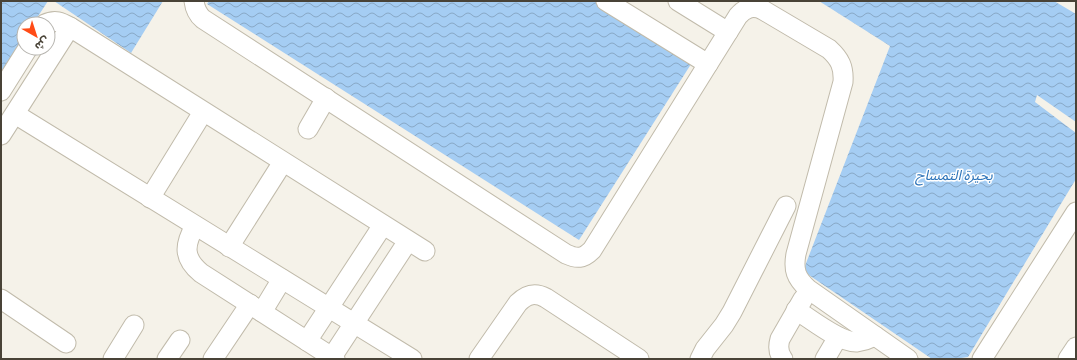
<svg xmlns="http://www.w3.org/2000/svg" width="1077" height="360" font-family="'Exo 2','Noto Sans Arabic',sans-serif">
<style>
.water{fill:url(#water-waves)}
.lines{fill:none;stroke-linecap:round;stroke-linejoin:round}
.minor-casing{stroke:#c1bbab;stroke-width:21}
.minor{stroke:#fff;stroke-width:19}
.labels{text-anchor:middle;stroke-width:3;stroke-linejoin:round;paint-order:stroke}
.water-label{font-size:14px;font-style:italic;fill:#2c73b9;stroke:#fff}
</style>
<defs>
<pattern id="water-waves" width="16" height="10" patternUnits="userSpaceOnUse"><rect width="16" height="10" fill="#a5cdf3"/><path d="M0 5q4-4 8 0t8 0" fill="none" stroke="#88a8c6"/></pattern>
</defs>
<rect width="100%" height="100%" fill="#f5f2e9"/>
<g class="water">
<path d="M1 1H48L33 24H24V38L1 73Z"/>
<path d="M54 1H163L131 53Z"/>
<path d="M209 1H599L693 61 579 240 207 4Z"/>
<path d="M819 1H1054L1076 14V122L1037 95 1035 102 1076 133V179L968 357 954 359H932L803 271 890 46Z"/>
</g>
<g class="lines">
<defs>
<g id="minor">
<path d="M194 1C195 9 197 14 203 19L566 254C577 259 583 259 592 250L738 16C745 8 753 5 763 10L829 49C840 59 844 67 843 82L796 254C793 270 796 278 808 289L908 359"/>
<path d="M606 1 708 64"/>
<path d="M678 1 728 32"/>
<path d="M45 24C55 19 61 22 70 27L425 251"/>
<path d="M1 91 28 48"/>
<path d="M15 114 412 359"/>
<path d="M308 129 326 98"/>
<path d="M1 135 70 27"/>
<path d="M150 198 203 112"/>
<path d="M195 226C184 245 183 258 201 273L335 359"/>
<path d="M229 247 283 162"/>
<path d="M1 299 66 343"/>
<path d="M796 310C811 319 840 343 857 342 863 341 869 339 875 336"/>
<path d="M262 312 282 279"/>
<path d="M307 341 383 225"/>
<path d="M332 357 408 241"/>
<path d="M113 359 134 325"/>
<path d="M167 359 180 340"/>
<path d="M213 359 250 304"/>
<path d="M479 359 518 303C527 294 535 292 546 298L639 359"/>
<path d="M700 359 705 349 724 325 732 312 786 206"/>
<path d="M783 359C778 353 778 346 780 339L803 299"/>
<path d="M825 359 838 337"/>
<path d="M982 359 1076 212"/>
<path d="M1068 359 1076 347"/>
</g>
</defs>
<use href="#minor" class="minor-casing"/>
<use href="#minor" class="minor"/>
</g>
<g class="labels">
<g class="water-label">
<text x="954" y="180">بحيرة التمساح</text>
</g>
</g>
<rect width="1077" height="360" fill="none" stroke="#494337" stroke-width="4"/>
<g transform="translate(36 36) rotate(141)"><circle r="19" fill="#ffffff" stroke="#b6b4af"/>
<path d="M0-3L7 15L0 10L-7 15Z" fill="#ff4b16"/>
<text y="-6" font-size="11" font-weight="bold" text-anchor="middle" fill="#494337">ش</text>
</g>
</svg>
